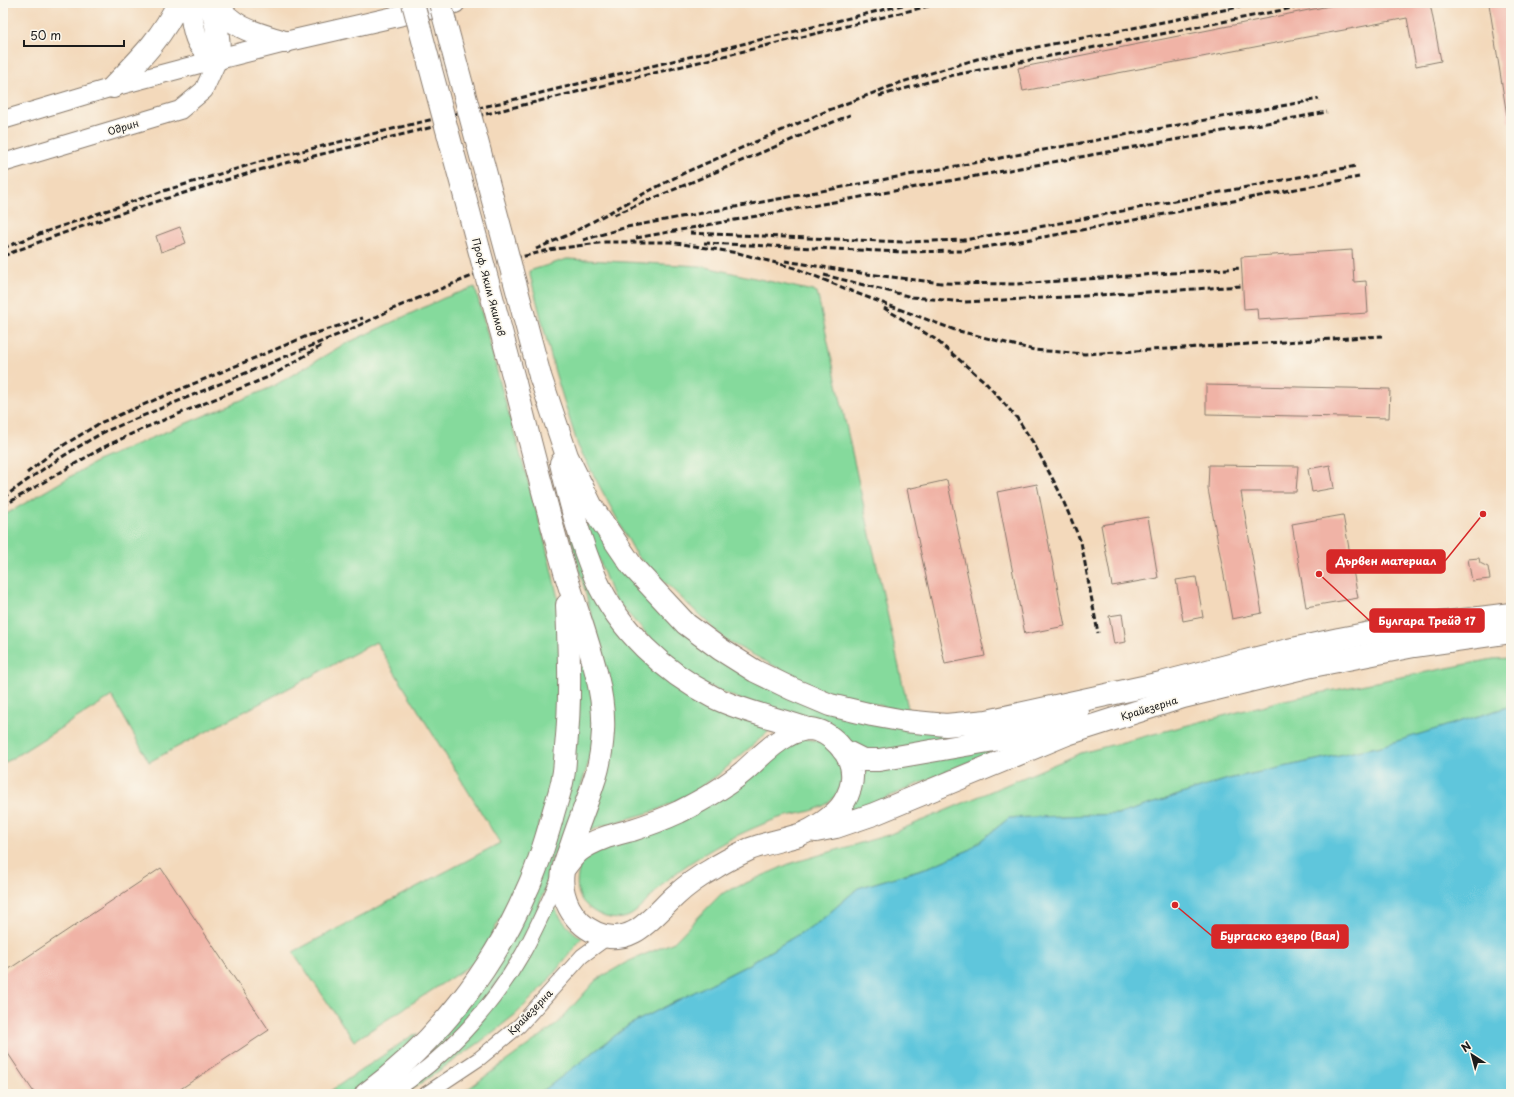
<svg xmlns="http://www.w3.org/2000/svg" width="1514" height="1097" font-family="'Playpen Sans',sans-serif">
<style>
.green{fill:#85da9c;stroke:#507b5c}
.water{fill:#5fc6dc;stroke:#3e717c}
.building{fill:#f0b3a6}
.lines{fill:none;stroke-linecap:round;stroke-linejoin:round}
.minor-casing{stroke:#887a6c;stroke-width:16}
.tertiary-casing{stroke:#887a6c;stroke-width:20}
.secondary-casing{stroke:#887a6c;stroke-width:22}
.trunk-casing{stroke:#887a6c;stroke-width:24}
.minor{stroke:#fff;stroke-width:14}
.tertiary{stroke:#fff;stroke-width:18}
.secondary{stroke:#fff;stroke-width:20}
.trunk{stroke:#fff;stroke-width:22}
.rail{stroke:#1c1c1c;stroke-width:3;stroke-dasharray:6 3;stroke-linecap:butt}
.trunk-bridge-casing{stroke:#887a6c;stroke-width:24;stroke-linecap:butt}
.trunk-bridge{stroke:#fff;stroke-width:22}
.labels{text-anchor:middle;stroke-width:3.5;stroke-linejoin:round;paint-order:stroke}
.street-label{font-size:10px;fill:#1c1c1c;stroke:#fbf7ec}
.leader{fill:none;stroke:#d62828;stroke-width:1.5}
.callout-dot{fill:#d62828;stroke:#fbf7ec;stroke-width:1.5}
.callout{fill:#d62828;stroke:#d62828;stroke-width:1.5}
.callout-label{font-size:11px;text-anchor:middle;font-weight:bold;fill:#fff}
</style>
<rect width="100%" height="100%" fill="#fbf7ec"/>
<filter id="ink" filterUnits="userSpaceOnUse"><feTurbulence type="fractalNoise" baseFrequency=".025" numOctaves="2"/><feDisplacementMap in="SourceGraphic" scale="8" xChannelSelector="R" yChannelSelector="G"/><feConvolveMatrix kernelMatrix="1 2 1 2 8 2 1 2 1" color-interpolation-filters="sRGB"/></filter>
<filter id="wash" filterUnits="userSpaceOnUse"><feTurbulence type="fractalNoise" baseFrequency=".012" numOctaves="4" result="noise"/><feDisplacementMap in="SourceGraphic" scale="16" xChannelSelector="R" yChannelSelector="G"/><feGaussianBlur stdDeviation="0.9" result="paint"/><feColorMatrix in="noise" values="0 0 0 0 0 0 0 0 0 0 0 0 0 0 0 0 0 1.4 0 .05"/><feComposite in="paint" operator="in"/></filter>
<g filter="url(#wash)">
<rect width="100%" height="100%" fill="#f3d9bb"/>
<g class="green">
<path d="M567 259 701 266 817 292 909 713 818 689 727 641 637 556 578 446 555 372 529 271Z"/>
<path d="M475 287 501 386 544 538 560 607 563 694 552 785 521 881 477 961 354 1041 293 952 500 843 376 642 149 762 112 696 3 764V516L97 461 272 387 341 346 444 298Z"/>
<path d="M565 516 640 656 776 725 718 775 692 793 655 811 599 827 581 835 607 674Z"/>
<path d="M588 516 613 550 791 696 992 731 868 754 683 675 613 597 584 520Z"/>
<path d="M581 654 593 684 594 746 568 826 551 861 544 892 536 913 522 941 502 974 480 1004 441 1046 402 1077 545 854 577 658Z"/>
<path d="M1511 658V706L1382 746 1228 779 1120 814 1009 818 969 850 929 867 858 888 819 922 744 967 629 1025 539 1094H461L556 1025 596 980 627 962 674 942 721 894 789 864 888 835 1081 753 1284 700 1493 659Z"/>
<path d="M1032 736 954 768 859 810 844 813 859 766Z"/>
<path d="M804 738C809 740 817 740 822 743 838 752 848 774 838 792 825 814 797 812 776 819 762 824 747 831 734 837 710 850 686 864 665 882 655 891 639 913 627 917 612 922 596 915 586 905 573 893 577 874 582 859L777 750Z"/>
<path d="M553 904C560 919 568 929 582 938L543 987 516 1014 479 1043 405 1094H397L436 1067Z"/>
<path d="M418 1034 372 1079 352 1094H326L413 1035Z"/>
</g>
<path class="water" d="M1511 706V1094H539L629 1025 744 967 819 922 858 888 929 867 969 850 1009 818 1120 814 1228 779 1381 746Z"/>
<g id="blocks">
<g class="building">
<path d="M1344 3H1430L1441 61 1416 66 1407 18 1023 91 1018 68Z"/>
<path d="M1493 3H1511V122H1508L1489 4Z"/>
<path d="M180 227 186 243 161 252 156 236Z"/>
<path d="M1352 250 1354 282 1366 281 1368 313 1258 320 1257 308 1244 309 1241 257Z"/>
<path d="M1206 385 1390 389 1389 418 1206 414Z"/>
<path d="M1209 465 1298 466 1296 492H1241L1262 613 1232 619 1208 489Z"/>
<path d="M1330 465 1334 488 1312 492 1308 469Z"/>
<path d="M947 480 985 656 945 664 907 489Z"/>
<path d="M1037 484 1065 626 1025 634 997 492Z"/>
<path d="M1343 515 1358 598 1306 607 1292 524Z"/>
<path d="M1148 517 1158 578 1112 586 1101 525Z"/>
<path d="M1479 558 1480 563 1488 567 1490 579 1472 581 1468 559Z"/>
<path d="M1196 577 1203 617 1183 621 1176 580Z"/>
<path d="M1122 614 1126 642 1114 644 1109 616Z"/>
<path d="M161 868 269 1030 173 1094H35L3 1046V973Z"/>
</g>
</g>
</g>
<g filter="url(#ink)">
<use href="#blocks" fill-opacity="0" stroke="#887a6c" stroke-width="1"/>
<g class="lines">
<defs>
<g id="minor">
<path d="M390 1094C444 1060 491 1009 523 953 537 928 548 902 560 876"/>
<path d="M426 1094 480 1058 520 1025 582 956 608 937"/>
</g>
<g id="tertiary">
<path d="M3 120 113 87 218 59"/>
<path d="M3 163 180 110 204 90 218 59"/>
</g>
<path id="secondary" d="M218 59 285 42 455 3"/>
<g id="trunk">
<path d="M190 3C191 13 194 35 199 43 203 50 212 55 218 59 221 40 215 22 211 3"/>
<path d="M214 3C236 30 253 32 285 42"/>
<path d="M113 87C138 61 163 37 178 3"/>
<path d="M540 376 567 456 592 507 632 566 686 624 720 649 755 671 792 689 830 705 872 715 905 721 946 725 987 721 1161 683 1288 650 1339 639 1391 629 1511 614"/>
<path d="M515 383C531 446 547 509 565 572 579 620 606 682 603 731 602 748 600 765 594 781 587 803 578 824 571 846 568 854 564 863 563 871 559 896 572 922 596 933 631 949 653 916 675 896 686 886 698 877 711 870 723 862 737 855 750 849 766 843 783 840 799 835 813 830 837 815 844 802 849 794 853 782 852 772 851 753 830 731 811 729 803 729 794 732 787 736 770 745 758 759 743 772 724 788 701 801 679 812 664 819 648 825 632 830 613 835 595 839 579 851 573 856 568 863 563 870"/>
<path d="M561 463C570 502 580 542 596 579 619 630 664 672 713 697 743 712 777 718 808 729"/>
<path d="M843 750 863 760H879L1000 739 1037 728 1078 713"/>
<path d="M816 831 836 827 874 814 1067 734 1183 697 1307 667 1414 646 1511 632"/>
<path d="M366 1094C435 1043 492 971 526 892 537 869 545 843 552 818 555 805 561 791 563 777 565 768 565 757 566 747 571 700 569 653 567 605"/>
</g>
</defs>
<use href="#minor" class="minor-casing"/>
<use href="#tertiary" class="tertiary-casing"/>
<use href="#secondary" class="secondary-casing"/>
<use href="#trunk" class="trunk-casing"/>
<use href="#minor" class="minor"/>
<use href="#tertiary" class="tertiary"/>
<use href="#secondary" class="secondary"/>
<use href="#trunk" class="trunk"/>
<g class="rail">
<path d="M879 96 949 76 1318 3"/>
<path d="M614 215 850 115"/>
<path d="M690 233 904 242 964 240 1055 224 1356 166"/>
<path d="M636 238 1327 112"/>
<path d="M583 240 627 227 1319 99"/>
<path d="M704 243 902 252 962 251 1055 235 1359 177"/>
<path d="M3 248 42 233 160 192 269 159 911 3"/>
<path d="M536 249 570 234 645 193 686 172 829 110 902 82 977 59 1259 3"/>
<path d="M3 256C91 221 182 193 273 166L941 3"/>
<path d="M785 261 867 274 941 283 1017 284 1241 268"/>
<path d="M824 275 912 297 964 302 1084 296 1242 286"/>
<path d="M884 308 935 339 984 381 1017 418 1034 444 1058 489 1081 542 1098 633"/>
<path d="M27 473 54 451 100 423 307 336 363 318"/>
<path d="M3 498C36 473 68 452 104 432L347 331 397 307 513 259 549 250 605 242H670L738 253 795 268 856 293 955 330 1034 350 1085 354 1382 336"/>
<path d="M3 506 102 448 142 429 273 375 321 346"/>
</g>
<defs>
<g id="trunk-bridge">
<path d="M413 3 515 383"/>
<path d="M440 3 540 376"/>
</g>
</defs>
<use href="#trunk-bridge" class="trunk-bridge-casing"/>
<use href="#trunk-bridge" class="trunk-bridge"/>
</g>
</g>
<g class="labels">
<g class="street-label">
<text transform="translate(123 127) rotate(-17)" y="4">Одрин</text>
<text transform="translate(489 287) rotate(75)" y="4">Проф. Яким Якимов</text>
<text transform="translate(1149 708) rotate(-17)" y="4">Крайезерна</text>
<text transform="translate(530 1012) rotate(-46)" y="4">Крайезерна</text>
</g>
</g>
<path class="leader" d="M1483 514L1445 561M1319 574L1370 621M1175 905L1212 936"/>
<g class="callout-dot">
<circle cx="1483" cy="514" r="4"/>
<circle cx="1319" cy="574" r="4"/>
<circle cx="1175" cy="905" r="4"/>
</g>
<g class="callout">
<rect x="1327" y="550" width="118" height="23" rx="4"/>
<rect x="1370" y="609" width="114" height="23" rx="4"/>
<rect x="1212" y="925" width="136" height="23" rx="4"/>
</g>
<g class="callout-label">
<text x="1386" y="565">Дървен материал</text>
<text x="1427" y="625">Булгара Трейд 17</text>
<text x="1280" y="940">Бургаско езеро (Вая)</text>
</g>
<rect width="1514" height="1097" fill="none" stroke="#fbf7ec" stroke-width="16"/>
<g transform="translate(1472 1055) rotate(324)" stroke="#fbf7ec" stroke-width="3" paint-order="stroke">
<path d="M0-3L7 15L0 10L-7 15Z" fill="#1c1c1c"/>
<text y="-6" font-size="11" font-weight="bold" text-anchor="middle" fill="#1c1c1c">N</text>
</g>
<path d="M24 40v6h100v-6" fill="none" stroke="#1c1c1c" stroke-width="2"/>
<text x="30" y="40" font-size="12" fill="#1c1c1c" stroke="#fbf7ec" stroke-width="3" paint-order="stroke">50 m</text>
</svg>
